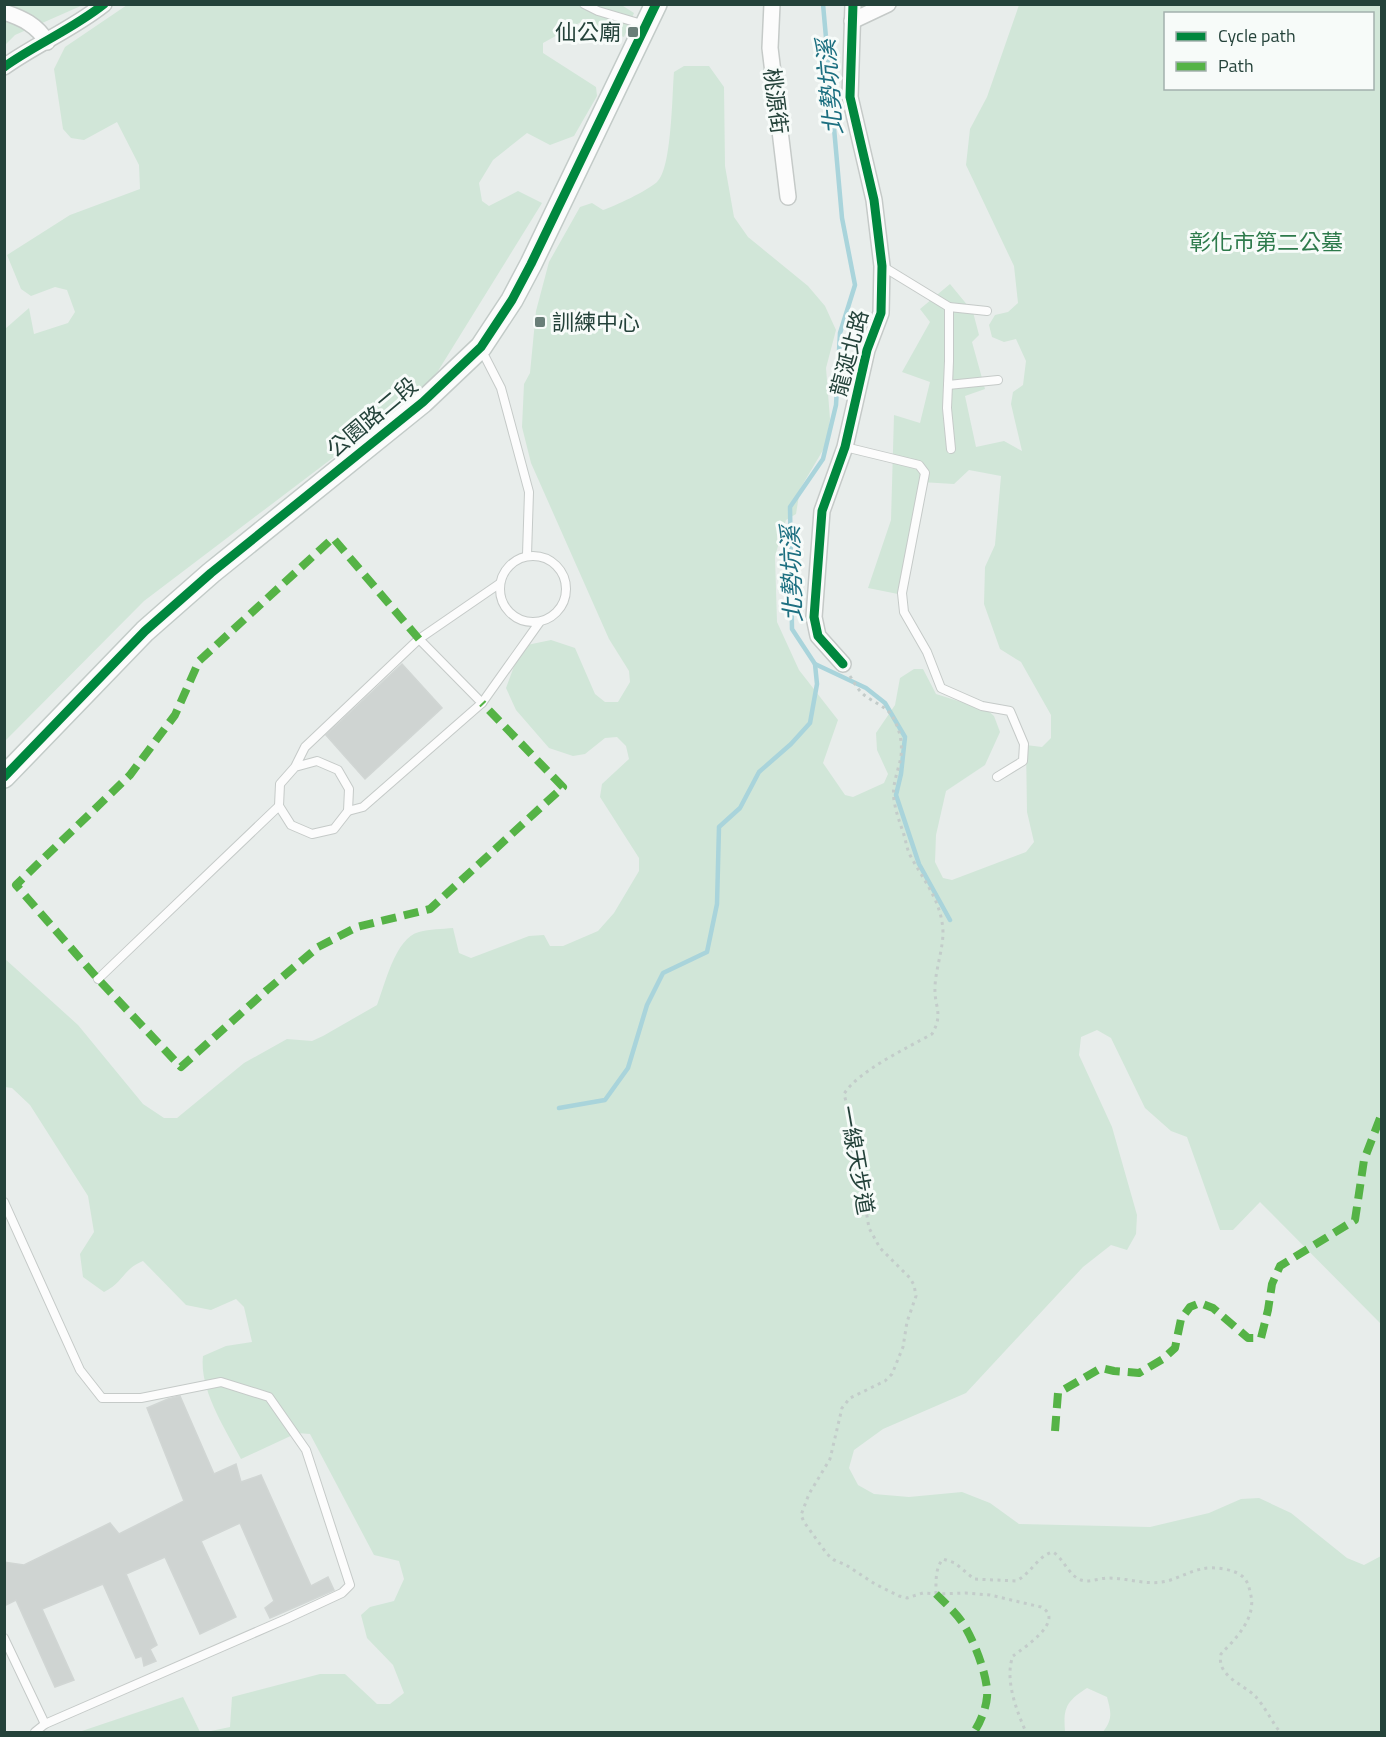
<svg xmlns="http://www.w3.org/2000/svg" width="1386" height="1737" font-family="'Titillium Web','Noto Sans TC',sans-serif">
<style>
.green{fill:#d1e6d8;fill-rule:evenodd}
.lines{fill:none;stroke-linecap:round;stroke-linejoin:round}
.stream{stroke:#a9d4db;stroke-width:4.5}
.building{fill:#cfd4d2;stroke:#d1d6d4;stroke-width:1.5}
.lane-casing{stroke:#c5cac8;stroke-width:10}
.street-casing{stroke:#c5cac8;stroke-width:18}
.secondary-casing{stroke:#c3cbc8;stroke-width:24}
.path{stroke:#c3ccca;stroke-width:3;stroke-dasharray:3 4.5;stroke-linecap:butt}
.lane{stroke:#fcfcfc;stroke-width:8}
.street{stroke:#fcfcfc;stroke-width:15}
.secondary{stroke:#fcfcfc;stroke-width:21}
.quiet{stroke:#55b346;stroke-width:8;stroke-dasharray:15 8;stroke-linecap:butt}
.cycleway-casing{stroke:#f7fbf9;stroke-width:13}
.cycleway{stroke:#00873e;stroke-width:9}
.poi-dot{fill:#697e78;stroke:#f7fbf9;stroke-width:2}
.labels{text-anchor:middle;stroke-width:6;stroke-linejoin:round;paint-order:stroke}
.poi-label{font-size:22px;fill:#24423a;stroke:#f7fbf9;text-anchor:end}
.street-label{font-size:22px;fill:#24423a;stroke:#f7fbf9}
.park-label{font-size:22px;fill:#2d7a4b;stroke:#f7fbf9}
.water-label{font-size:24px;font-style:italic;fill:#1c6f80;stroke:#f7fbf9}
</style>
<rect width="100%" height="100%" fill="#e8edeb"/>
<g class="green">
<path d="M620 4 634 13 624 37 581 22 543 43V53L596 87 597 96 574 136 550 145 527 133 493 160 479 183 482 201 489 206 518 191 542 203 438 371 421 391 144 601 5 741V329L29 308 34 334 68 323 75 312 67 290 55 287 31 296 21 289 7 255 70 215 140 189 139 165 117 122 84 140 71 138 63 129 54 69 65 47 127 5Z"/>
<path d="M5 5H83L15 35 5 45Z"/>
<path d="M1019 5H1381V1324L1260 1202 1233 1230H1220L1187 1137 1171 1131 1145 1108 1111 1038 1097 1030 1081 1037 1079 1055 1112 1127 1137 1215 1136 1234 1127 1250 1111 1245 1083 1267 966 1393 883 1429 854 1450 849 1468 858 1485 874 1494 909 1497 962 1492 990 1503 1019 1524 1150 1527 1209 1513 1241 1499 1259 1498 1291 1513 1347 1558 1364 1565 1381 1556V1732H1103C1113 1719 1111 1712 1107 1697L1087 1688C1067 1701 1063 1707 1065 1731L1066 1732H206L230 1727 232 1697 320 1674H345L377 1704H390L404 1693 393 1665 367 1638 361 1615 370 1607 394 1601 404 1579 399 1561 374 1555 310 1434 297 1433 241 1459C226 1430 199 1390 203 1356L226 1346 252 1342 244 1307 236 1299 211 1310 186 1305 143 1261C123 1269 123 1283 104 1292L83 1277 80 1254 94 1232 88 1196 30 1105 12 1088 5 1087 4 958 78 1025 143 1104 164 1118H177L244 1063 287 1039 312 1041 323 1036 377 1005C385 985 395 938 419 932 430 929 442 929 453 928L459 953 471 958 529 936 544 935 550 946H563L598 931 614 913 639 871V858L600 797 602 784 629 759 626 746 617 737 605 738 585 754 573 756 549 748 516 710 506 688 519 653 527 645 551 640 575 648 595 694 605 702H618L630 682 629 671 609 639 531 463 522 427 524 384 530 373 536 311 549 262 580 207 592 203 603 210C615 206 647 191 657 182 672 169 672 94 674 72L684 66H709L724 87 725 166 734 217 748 237 808 286 825 306 836 330 826 368 830 419 826 445 800 489 796 514 786 520 775 556 777 622 799 670 838 720 823 763 845 795 853 797 884 783 888 774 877 750 876 733 895 705 900 678 914 669H923L936 694 987 710 994 716 1000 732 985 765 946 791 936 835 935 862 943 878 952 880 1026 852 1034 842 1027 812 1026 745 1042 747 1051 738V715L1021 662 1000 649 984 604 985 567 995 545 1001 476 969 470 954 484 921 482 903 595 868 588 891 520 894 415 920 423 930 382 902 372 930 322 920 309 950 284 973 312 979 335 972 342 985 389 965 396 976 447 1004 441 1022 451 1011 404 1013 392 1023 385 1026 361 1016 339 1004 342 992 337 989 325 995 315 1008 312 1018 303 1014 266 966 165 970 129 987 97ZM1166 14H1372V88H1166Z"/>
<path d="M183 1697 200 1732H79Z"/>
</g>
<g class="lines">
<g class="stream">
<path d="M815 664 866 688 885 703 905 737 901 774 896 795 919 864 950 920"/>
<path d="M559 1108 605 1100 628 1068 647 1005 663 973 707 952 717 904 719 827 740 808 759 772 791 744 810 723 817 684 815 664 792 629 790 507 823 459 836 405 840 333 855 285 842 218 823 4"/>
</g>
</g>
<g class="building">
<path d="M402 664 442 708 365 779 326 735Z"/>
<path d="M180 1396 214 1474 236 1464 241 1482 261 1475 311 1586 328 1577 334 1590 270 1618 265 1608 274 1601 240 1523 201 1541 236 1617 200 1634 165 1557 126 1574 157 1645 150 1649 156 1661 144 1666 142 1656 136 1658 103 1584 42 1609 74 1680 55 1687 16 1600 4 1606V1562L24 1565 110 1523 119 1534 184 1501 147 1408 168 1399Z"/>
</g>
<g class="lines">
<defs>
<g id="lane">
<path d="M584 4 598 11 645 25"/>
<path d="M882 266 949 307 987 311"/>
<path d="M949 307V361L947 408 951 449"/>
<path d="M481 349 501 388 529 492 527 555"/>
<path d="M948 385 998 380"/>
<path d="M845 447 919 465 925 473 902 593 904 612 927 652 941 688 982 706 1010 711 1024 744 1023 761 997 777"/>
<circle cx="533" cy="589" r="33"/>
<path d="M482 703 539 623"/>
<path d="M295 767 317 761 338 770 349 789 348 811 334 829 312 834 291 825 279 806 280 784 295 767 305 747 419 639 499 584"/>
<path d="M348 811 363 807 482 703 419 639"/>
<path d="M98 979 279 806"/>
<path d="M4 1202 80 1370 102 1398H141L221 1382 269 1397 306 1450 350 1585 342 1593 286 1619 45 1724 35 1732"/>
<path d="M4 1638 45 1724"/>
</g>
<g id="street">
<path d="M772 4 770 48 788 197"/>
<path d="M4 12C22 18 37 25 47 42"/>
<path d="M852 21 888 4"/>
<path d="M4 67C36 44 73 29 104 4"/>
<path d="M843 664 818 636 814 617 822 511 845 447 867 350 881 313 882 266 874 200 850 97 853 4"/>
</g>
<path id="secondary" d="M4 777 145 631 211 573 423 402 481 347 512 300 531 264 656 4"/>
</defs>
<use href="#lane" class="lane-casing"/>
<use href="#street" class="street-casing"/>
<use href="#secondary" class="secondary-casing"/>
<g class="path">
<path d="M850 676C854 682 858 690 863 694 872 702 886 706 892 716 901 730 904 749 899 765 896 777 892 788 894 800 896 813 900 823 904 835 906 842 907 850 911 857 924 881 942 902 943 932 943 949 936 968 935 986 934 1008 944 1013 932 1034 907 1048 858 1071 844 1094L850 1116 851 1151 861 1180 869 1228 880 1248 910 1278 914 1285 916 1296 907 1322 903 1347 892 1374 885 1381 850 1398 842 1408 830 1459 809 1494 801 1515 804 1522 827 1554 834 1560 846 1565 875 1584 899 1596 907 1598 923 1593 936 1594 966 1593 990 1595 1041 1607C1066 1620 1025 1647 1013 1656 1004 1679 1017 1712 1026 1732"/>
<path d="M936 1594C936 1582 935 1568 943 1559L955 1563 974 1579 1016 1581C1031 1574 1037 1556 1053 1552 1064 1559 1069 1576 1081 1580 1089 1583 1099 1578 1108 1578 1128 1578 1148 1586 1167 1581 1179 1578 1190 1571 1202 1569 1213 1566 1233 1569 1242 1576 1247 1580 1249 1586 1250 1592 1258 1617 1236 1638 1221 1654 1216 1676 1243 1684 1255 1696 1264 1705 1272 1722 1280 1732"/>
</g>
<use href="#lane" class="lane"/>
<use href="#street" class="street"/>
<use href="#secondary" class="secondary"/>
<g class="quiet">
<path d="M419 639 333 538 199 661 175 715 130 775 16 885 98 979 181 1067 267 990 318 947 357 927 430 909 563 787 482 703"/>
<path d="M1055 1431 1058 1393 1101 1368 1114 1371 1139 1373 1163 1359 1175 1348 1181 1319 1190 1307 1200 1303 1213 1308 1248 1338H1261L1268 1310 1272 1284 1280 1266 1355 1220 1364 1160 1382 1113"/>
<path d="M936 1594C945 1603 955 1612 962 1622 973 1638 989 1678 987 1697 986 1709 980 1723 974 1732"/>
</g>
<defs>
<g id="cycleway">
<path d="M4 67C36 44 73 29 104 4"/>
<path d="M843 664 818 636 814 617 822 511 845 447 867 350 881 313 882 266 874 200 850 97 853 4"/>
<path d="M4 777 145 631 211 573 423 402 481 347 512 300 531 264 656 4"/>
</g>
</defs>
<use href="#cycleway" class="cycleway-casing"/>
<use href="#cycleway" class="cycleway"/>
</g>
<g class="poi-dot">
<rect x="627" y="26" width="12" height="12" rx="3"/>
<rect x="534" y="316" width="12" height="12" rx="3"/>
</g>
<g class="labels">
<g class="poi-label">
<text x="621" y="40">仙公廟</text>
<text x="552" y="330" text-anchor="start">訓練中心</text>
</g>
<g class="street-label">
<text transform="translate(776 101) rotate(83)" y="8">桃源街</text>
<text transform="translate(849 353) rotate(-75)" y="8">龍涎北路</text>
<text transform="translate(372 417) rotate(-40)" y="8">公園路二段</text>
<text transform="translate(857 1160) rotate(80)" y="8">一線天步道</text>
</g>
<g class="park-label">
<text x="1266" y="250">彰化市第二公墓</text>
</g>
<g class="water-label">
<text transform="translate(830 87) rotate(-95)" y="8">北勢坑溪</text>
<text transform="translate(792 574) rotate(-92)" y="8">北勢坑溪</text>
</g>
</g>
<rect width="1386" height="1737" fill="none" stroke="#24423a" stroke-width="12"/>
<rect x="1164" y="12" width="210" height="78" fill="#f7fbf9" stroke="#a3b1ad" stroke-width="1.5"/>
<rect x="1176" y="32" width="30" height="9" fill="#00873e" stroke="#a3b1ad" stroke-width="1.5"/>
<text x="1218" y="42" font-size="18" fill="#24423a">Cycle path</text>
<rect x="1176" y="62" width="30" height="9" fill="#55b346" stroke="#a3b1ad" stroke-width="1.5"/>
<text x="1218" y="72" font-size="18" fill="#24423a">Path</text>
</svg>
